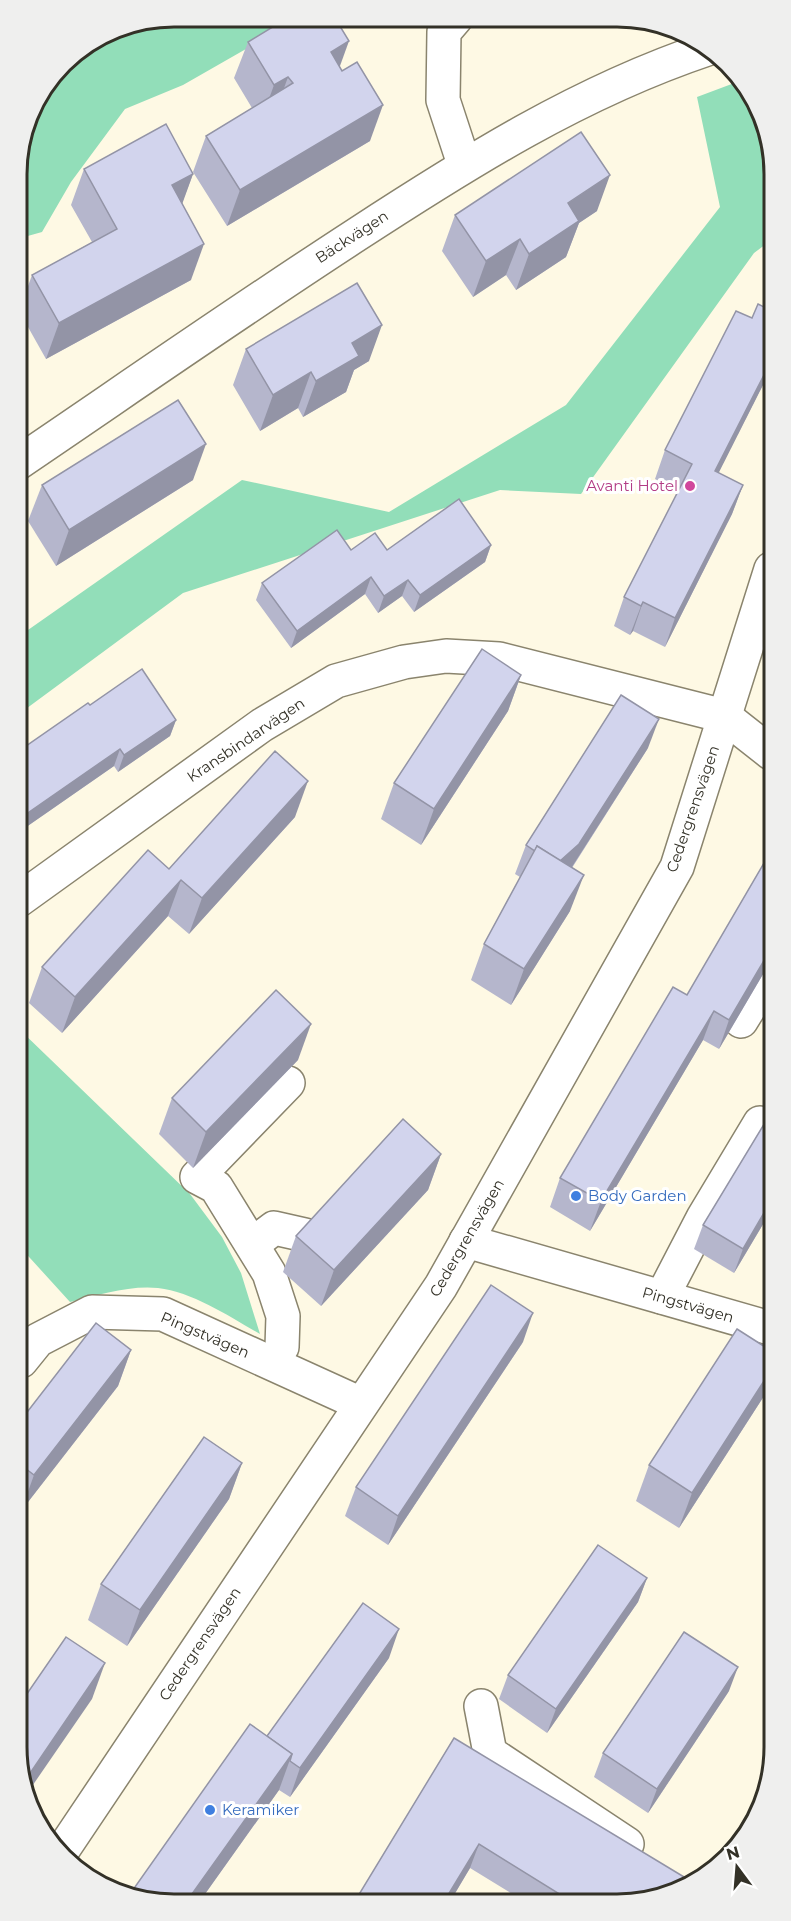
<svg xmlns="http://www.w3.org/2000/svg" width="791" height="1921" font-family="Montserrat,sans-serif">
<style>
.green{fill:#92deb9}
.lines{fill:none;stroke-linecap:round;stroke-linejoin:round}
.minor-casing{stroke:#8a846d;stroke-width:36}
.minor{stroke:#fff;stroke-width:33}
.wall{fill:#b5b6cc}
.shaded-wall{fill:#9394a6}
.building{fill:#d2d4ed;stroke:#9394a6;stroke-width:1.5}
.hotel-dot{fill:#d1479c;stroke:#fff;stroke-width:2}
.shop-dot{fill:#3f7fe0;stroke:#fff;stroke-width:2}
.labels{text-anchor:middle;stroke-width:6;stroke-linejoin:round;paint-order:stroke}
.street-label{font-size:15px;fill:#333127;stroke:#fff}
.hotel-label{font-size:15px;fill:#b23c85;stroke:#fff;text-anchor:end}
.shop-label{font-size:15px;fill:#366cbe;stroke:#fff;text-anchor:start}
.rim{fill:none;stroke:#333127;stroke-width:3}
</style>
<rect width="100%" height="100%" fill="#fef9e4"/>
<g class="green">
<path d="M174 17H302L183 85 125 109 71 182 42 232 17 239V164L33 105 70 56 114 28Z"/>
<path d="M737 82 769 134 770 241 754 253 581 494 500 490 183 593 19 714 18 637 242 480 389 512 566 405 720 207 697 97Z"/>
<path d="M19 1029 190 1194 222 1237 241 1273 260 1334C230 1317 193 1292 158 1288 130 1285 98 1295 70 1302L20 1247Z"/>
</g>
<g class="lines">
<defs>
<g id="minor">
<path d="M456 18 444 32 443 100 464 164"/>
<path d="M18 463C130 387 242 309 356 235 468 162 579 92 707 49"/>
<path d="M19 900 262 725 336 681 404 662 446 656 499 659 724 716 771 753"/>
<path d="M741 1021 772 971"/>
<path d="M466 1241 773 1329"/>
<path d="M253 1244 274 1228 305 1235"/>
<path d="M662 1297 703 1218 760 1123"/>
<path d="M282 1347 283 1316 269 1273 216 1187 197 1177 288 1083"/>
<path d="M21 1361 38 1340 92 1312 163 1314 361 1404"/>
<path d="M481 1706 490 1753 627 1844"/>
<path d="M60 1854 441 1286 677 867 771 569"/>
</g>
</defs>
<use href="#minor" class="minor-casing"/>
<use href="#minor" class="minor"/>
</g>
<g class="wall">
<path d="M248 42 340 67 370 141 227 226 193 172 206 136 252 108 234 78Z"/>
<path d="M84 169 193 174 182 203 191 280 46 359 19 311 32 275 92 242 71 205Z"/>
<path d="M597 211 579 223 566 257 516 290 506 275 473 297 442 251 455 215Z"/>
<path d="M770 310V371L718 473 743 485 732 514 665 647 633 631 630 635 614 626 624 597 678 491 655 479 665 450 752 318Z"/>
<path d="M246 349 369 361 354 370 346 392 303 417 298 408 260 431 233 385Z"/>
<path d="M193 480 56 566 28 521 42 485Z"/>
<path d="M491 545 485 562 414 612 402 596 378 613 365 594 291 648 256 600 262 583 387 550Z"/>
<path d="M521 675 508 711 421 845 381 819 394 783Z"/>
<path d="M90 705 176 720 170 736 118 772 114 766 19 832V751Z"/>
<path d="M648 748 572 868 570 911 511 1005 471 980 484 944 520 877 515 874 526 845Z"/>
<path d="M295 817 189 934 168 916 62 1033 29 1003 42 967 169 869Z"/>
<path d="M771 851 772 959 719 1049 703 1040 590 1231 550 1207 560 1178 687 995Z"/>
<path d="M298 1060 193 1168 159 1134 172 1098Z"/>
<path d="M772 1111V1209L734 1273 694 1249 703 1225Z"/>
<path d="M441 1154 428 1190 321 1306 283 1272 296 1236Z"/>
<path d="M523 1342 388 1545 345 1516 356 1487Z"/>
<path d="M131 1350 118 1386 21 1511V1420Z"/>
<path d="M773 1352V1374L766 1393 679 1528 636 1501 649 1465Z"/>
<path d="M242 1463 229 1499 127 1646 88 1620 101 1584Z"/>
<path d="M647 1578 638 1602 547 1733 499 1699 508 1675Z"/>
<path d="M389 1658 290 1797 279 1790 200 1901 144 1902 267 1736Z"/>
<path d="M729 1691 648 1813 594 1777 603 1753Z"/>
<path d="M454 1738 657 1899 522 1900 470 1868 451 1900 355 1901Z"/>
</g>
<g class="shaded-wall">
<path d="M349 41 336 77 331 52Z"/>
<path d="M288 77 275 113 261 121 274 85Z"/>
<path d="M383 105 370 141 227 226 240 190Z"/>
<path d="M193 174 180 210 172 185Z"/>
<path d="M610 175 597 211 579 223 566 257 516 290 529 254 568 203Z"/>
<path d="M520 239 506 275 473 297 486 261Z"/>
<path d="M204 244 191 280 46 359 59 323Z"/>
<path d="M382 325 369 361 354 370 346 392 303 417 316 381 352 343Z"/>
<path d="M770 363V371L705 500 715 471Z"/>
<path d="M311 372 298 408 260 431 273 395Z"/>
<path d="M206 444 193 480 56 566 69 530Z"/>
<path d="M743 485 732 514 665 647 675 618Z"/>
<path d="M491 545 485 562 414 612 420 595Z"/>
<path d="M371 577 365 594 291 648 297 631Z"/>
<path d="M408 580 402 596 378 613 384 596Z"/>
<path d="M643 602 633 631 630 635 641 606Z"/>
<path d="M521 675 508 711 421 845 434 809Z"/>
<path d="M659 719 648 748 568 873 554 866Z"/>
<path d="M176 720 170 736 118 772 124 755Z"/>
<path d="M120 749 114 766 19 832V819Z"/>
<path d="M308 781 295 817 189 934 202 898Z"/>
<path d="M584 875 570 911 511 1005 524 969Z"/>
<path d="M181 880 168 916 62 1033 75 997Z"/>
<path d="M772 947V959L719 1049 729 1020Z"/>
<path d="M714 1011 703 1040 590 1231 601 1201Z"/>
<path d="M311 1024 298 1060 193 1168 206 1132Z"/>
<path d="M441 1154 428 1190 321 1306 334 1270Z"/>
<path d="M772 1199V1209L734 1273 743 1249Z"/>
<path d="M26 1241 20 1258V1249Z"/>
<path d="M533 1313 523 1342 388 1545 398 1516Z"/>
<path d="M131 1350 118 1386 21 1511 34 1475Z"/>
<path d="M773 1367V1374L766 1393 679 1528 692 1493Z"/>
<path d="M242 1463 229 1499 127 1646 140 1610Z"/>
<path d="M647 1578 638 1602 547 1733 556 1709Z"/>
<path d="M399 1629 389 1658 290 1797 300 1768Z"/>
<path d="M105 1663 92 1699 26 1795 22 1787V1785Z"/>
<path d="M738 1667 729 1691 648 1813 657 1789Z"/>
<path d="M292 1754 279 1790 200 1901H187Z"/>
<path d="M479 1844 470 1868 451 1900H445Z"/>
</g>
<g class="building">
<path d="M289 17 335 18 349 41 331 52 342 71 357 62 383 105 240 190 206 136 293 83 288 77 274 85 248 42Z"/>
<path d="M166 124 193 174 172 185 204 244 59 323 32 275 117 229 84 169Z"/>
<path d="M581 132 610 175 568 203 579 221 529 254 520 239 486 261 455 215Z"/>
<path d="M357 283 382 325 352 343 359 356 316 381 311 372 273 395 246 349Z"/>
<path d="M758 304 770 310V363L715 471 743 485 675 618 643 602 641 606 624 597 692 464 665 450 736 311 752 318Z"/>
<path d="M178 400 206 444 69 530 42 485Z"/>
<path d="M459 499 491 545 420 595 408 580 384 596 371 577 297 631 262 583 337 530 351 550 375 533 387 550Z"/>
<path d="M482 649 521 675 434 809 394 783Z"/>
<path d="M142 669 176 720 124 755 120 749 19 819V751L88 703 90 705Z"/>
<path d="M621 695 659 719 579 844 560 861 537 846 535 851 526 845Z"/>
<path d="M275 751 308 781 202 898 181 880 75 997 42 967 148 850 169 869Z"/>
<path d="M537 846 584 875 524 969 484 944Z"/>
<path d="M771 851 772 947 729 1020 714 1011 601 1201 560 1178 673 987 687 995Z"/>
<path d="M276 990 311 1024 206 1132 172 1098Z"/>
<path d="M772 1111V1199L743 1249 703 1225Z"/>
<path d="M403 1119 441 1154 334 1270 296 1236Z"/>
<path d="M20 1236 26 1241 20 1249Z"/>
<path d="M491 1285 533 1313 398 1516 356 1487Z"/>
<path d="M96 1323 131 1350 34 1475 21 1465V1420Z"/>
<path d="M737 1329 773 1352V1367L692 1493 649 1465Z"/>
<path d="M204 1437 242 1463 140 1610 101 1584Z"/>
<path d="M598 1545 647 1578 556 1709 508 1675Z"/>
<path d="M363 1603 399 1629 300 1768 290 1761 292 1754 267 1736Z"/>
<path d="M684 1632 738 1667 657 1789 603 1753Z"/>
<path d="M66 1637 105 1663 22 1785V1701Z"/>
<path d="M250 1724 292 1754 187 1901 144 1902 130 1894Z"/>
<path d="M454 1738 694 1883 657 1899 569 1900 479 1844 445 1900 355 1901Z"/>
</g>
<circle class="hotel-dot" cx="690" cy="486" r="6"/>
<g class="shop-dot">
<circle cx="576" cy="1196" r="6"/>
<circle cx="210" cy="1810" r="6"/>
</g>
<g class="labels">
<g class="street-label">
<text transform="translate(352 237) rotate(-33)" y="5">Bäckvägen</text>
<text transform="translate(246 740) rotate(-34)" y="5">Kransbindarvägen</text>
<text transform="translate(693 809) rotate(-71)" y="5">Cedergrensvägen</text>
<text transform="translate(467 1238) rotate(-60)" y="5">Cedergrensvägen</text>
<text transform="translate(688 1305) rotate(16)" y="5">Pingstvägen</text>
<text transform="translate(205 1335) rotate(23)" y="5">Pingstvägen</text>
<text transform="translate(200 1644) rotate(-56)" y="5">Cedergrensvägen</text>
</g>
<g class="hotel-label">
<text x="678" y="491">Avanti Hotel</text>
</g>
<g class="shop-label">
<text x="588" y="1201">Body Garden</text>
<text x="222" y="1815">Keramiker</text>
</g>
</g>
<path d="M0 0H791V1921H0ZM174 27H617A147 147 0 0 1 764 174V1747A147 147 0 0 1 617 1894H174A147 147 0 0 1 27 1747V174A147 147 0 0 1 174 27Z" fill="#efefee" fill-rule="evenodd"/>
<path class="rim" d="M174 27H617A147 147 0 0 1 764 174V1747A147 147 0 0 1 617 1894H174A147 147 0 0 1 27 1747V174A147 147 0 0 1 174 27Z"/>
<g transform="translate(737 1867) rotate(344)" stroke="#ffffff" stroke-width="4.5" paint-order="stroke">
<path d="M0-4.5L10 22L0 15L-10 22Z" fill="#333127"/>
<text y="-9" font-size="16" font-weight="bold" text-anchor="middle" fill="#333127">N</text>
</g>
</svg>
